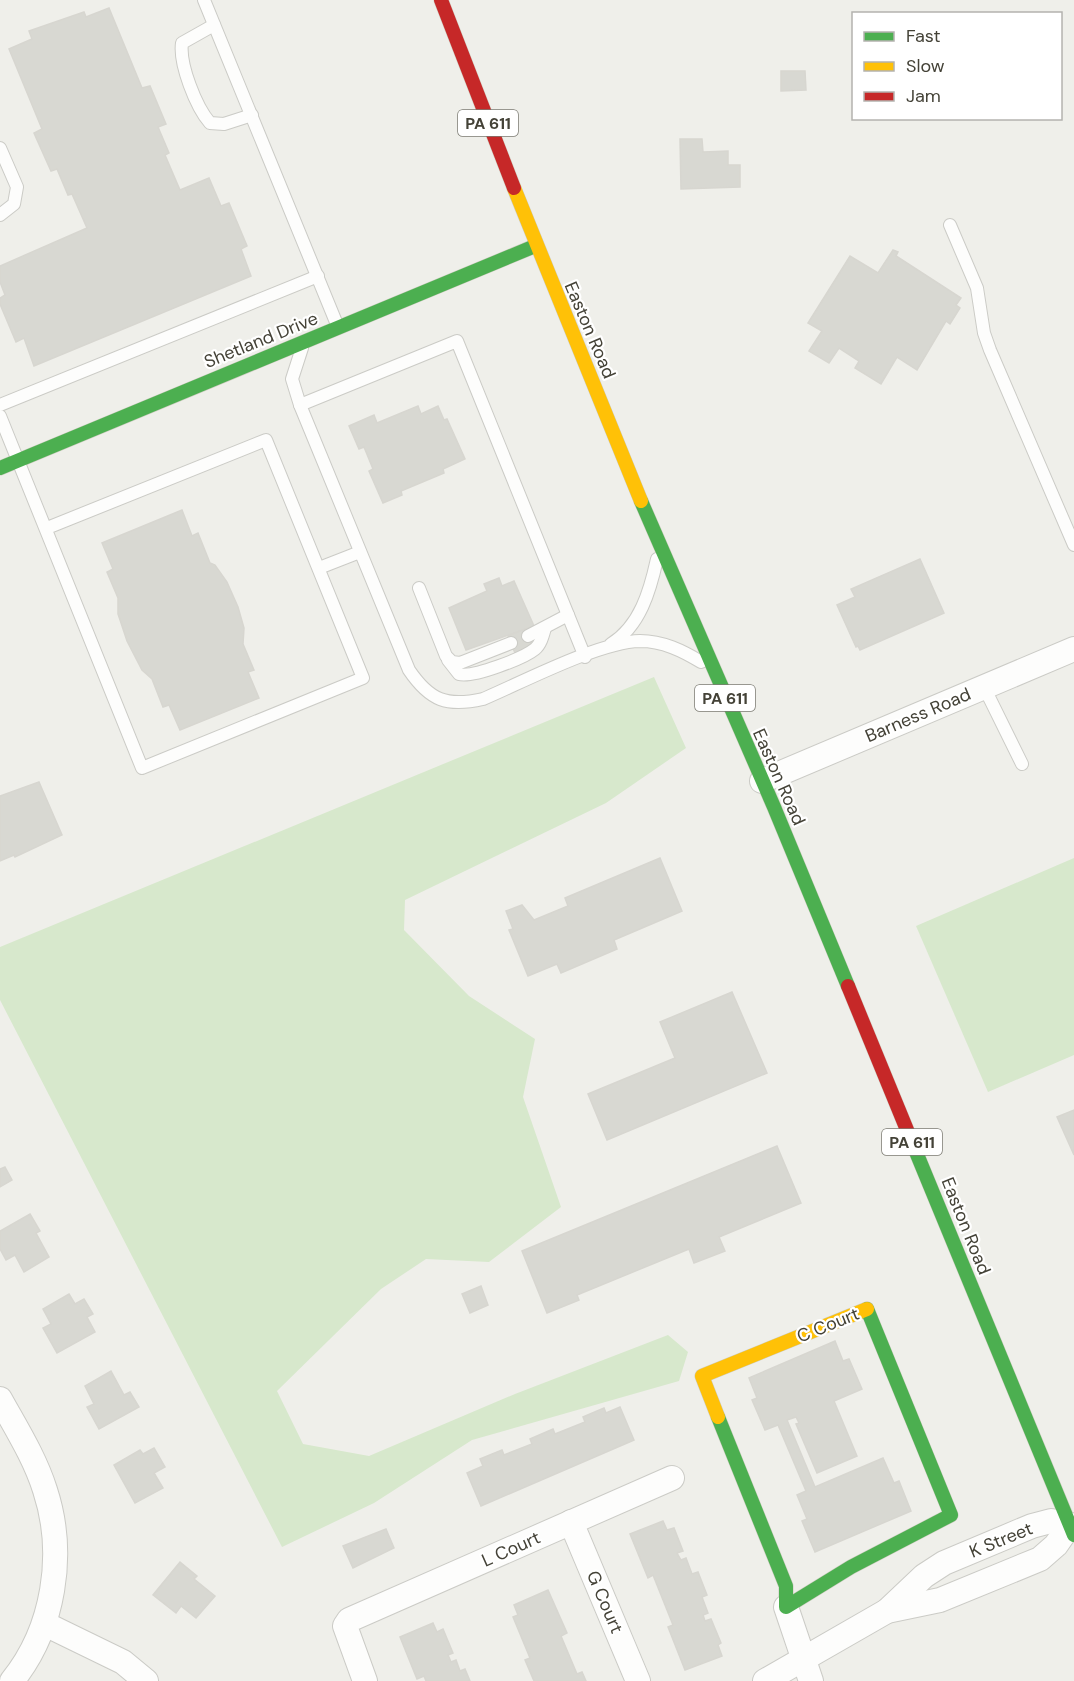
<svg xmlns="http://www.w3.org/2000/svg" width="1074" height="1681" font-family="'DM Sans',sans-serif">
<style>
.green{fill:#d7e8cc}
.building{fill:#d8d8d2;stroke:#d7d6d0;stroke-width:1.5}
.lines{fill:none;stroke-linecap:round;stroke-linejoin:round}
.lane-casing{stroke:#cbcbc6;stroke-width:14}
.street-casing{stroke:#cbcbc6;stroke-width:26}
.fast-casing{stroke:#cecdc1;stroke-width:15}
.slow-casing{stroke:#cecdc1;stroke-width:15}
.jam-casing{stroke:#cecdc1;stroke-width:15}
.lane{stroke:#fdfdfc;stroke-width:12}
.street{stroke:#fdfdfc;stroke-width:24}
.fast{stroke:#4caf50;stroke-width:14}
.slow{stroke:#ffc107;stroke-width:14}
.jam{stroke:#c62828;stroke-width:14}
.labels{text-anchor:middle;stroke-width:4.5;stroke-linejoin:round;paint-order:stroke}
.shield{fill:#fff;stroke:#7c7b73;stroke-width:1.5}
.shield-label{font-size:16px;font-weight:bold;fill:#444237}
.street-label{font-size:18px;fill:#444237;stroke:#fff}
</style>
<rect width="100%" height="100%" fill="#efefea"/>
<g class="green">
<path d="M654 677 686 748 606 803 405 900 404 930 469 996 535 1039 523 1097 561 1207 489 1262 426 1259 381 1289 277 1391 303 1444 369 1456 515 1394 668 1335 688 1352 679 1381 472 1440 374 1503 282 1547 0 1000V947Z"/>
<path d="M1074 858V1055L988 1092 916 926Z"/>
</g>
<g class="building">
<path d="M109 8 142 88 150 86 166 124 158 127 169 153 165 155 180 190 209 178 221 206 229 203 247 246 241 249 251 276 34 366 24 338 16 342 0 304V298L5 295 0 282V266L87 228 72 194 68 195 57 169 51 171 34 133 42 129 9 49 32 39 29 31 84 12 86 17Z"/>
<path d="M781 71H805L806 90 781 91Z"/>
<path d="M680 139H702L703 152 728 151V165H740V187L681 189Z"/>
<path d="M893 250 898 252 896 256 961 298 956 305 960 308 950 324 946 321 917 370 897 357 881 384 855 368 859 361 839 348 829 363 809 351 822 331 808 323 850 256 878 273Z"/>
<path d="M418 406 421 414 438 406 444 420 447 419 465 459 443 469 444 473 401 491 402 495 383 503 369 471 373 469 364 447 359 449 349 426 374 415 377 423Z"/>
<path d="M182 510 192 536 198 533 210 563 215 565 227 582 238 607 244 628 243 644 254 670 248 672 259 698 180 730 169 705 163 707 152 679 142 670 127 641 118 614V598L107 572 113 569 102 543Z"/>
<path d="M920 559 944 613 860 650 858 646 856 647 837 605 855 597 851 589Z"/>
<path d="M499 578 502 586 514 581 534 626 466 650 449 608 487 591 484 584Z"/>
<path d="M525 629 532 645 515 653 508 636Z"/>
<path d="M39 782 62 835 15 857 14 855 0 861V796Z"/>
<path d="M660 858 682 911 614 940 617 949 561 973 557 964 528 976 509 930 513 929 506 911 522 905 534 920 568 906 565 898Z"/>
<path d="M732 992 767 1073 607 1140 588 1094 675 1058 660 1022Z"/>
<path d="M1074 1110V1155L1057 1117Z"/>
<path d="M777 1146 801 1203 719 1237 725 1251 694 1263 689 1249 577 1295 579 1300 547 1313 522 1251Z"/>
<path d="M5 1167 12 1180 0 1187V1169Z"/>
<path d="M30 1214 40 1231 36 1233 49 1257 24 1272 15 1255 6 1260 0 1249V1231Z"/>
<path d="M481 1286 488 1305 470 1313 462 1294Z"/>
<path d="M69 1294 75 1304 84 1299 93 1314 87 1317 95 1332 57 1353 43 1328 51 1324 43 1309Z"/>
<path d="M835 1341 843 1361 849 1359 862 1389 834 1401 857 1456 817 1473 796 1424 799 1423 796 1417 787 1420 815 1487 883 1458 894 1483 899 1481 911 1511 815 1552 802 1521 807 1519 797 1495 806 1491 778 1425 765 1430 752 1400 757 1398 749 1378Z"/>
<path d="M111 1371 124 1395 130 1392 139 1407 99 1429 87 1407 94 1404 85 1386Z"/>
<path d="M620 1407 634 1440 481 1506 467 1473 483 1466 480 1459 502 1450 504 1455 532 1444 530 1439 553 1429 555 1434 585 1422 583 1417 604 1408 606 1413Z"/>
<path d="M154 1448 165 1467 154 1473 163 1488 135 1503 114 1465 140 1450 143 1454Z"/>
<path d="M663 1521 667 1530 674 1528 683 1551 677 1553 681 1560 686 1558 692 1574 698 1572 707 1595 702 1597 708 1613 703 1615 705 1621 711 1619 721 1643 718 1645 722 1656 685 1670 668 1627 673 1625 653 1575 648 1578 630 1534Z"/>
<path d="M386 1529 394 1548 353 1568 343 1546Z"/>
<path d="M180 1562 197 1576 194 1579 215 1596 196 1618 181 1606 176 1613 153 1595Z"/>
<path d="M548 1590 567 1633 561 1636 577 1674 582 1672 586 1681H534L525 1660 530 1658 513 1617 518 1615 514 1605Z"/>
<path d="M433 1623 437 1632 443 1629 453 1653 448 1655 451 1662 456 1660 460 1671 465 1669 470 1681H426L424 1676 417 1679 400 1637Z"/>
</g>
<g class="lines">
<defs>
<g id="lane">
<path d="M204 0 338 327"/>
<path d="M214 25 182 43C179 64 196 107 210 123L224 124 252 115"/>
<path d="M0 148 17 187 14 204 0 215"/>
<path d="M950 225 977 288 984 333 990 350 1074 545"/>
<path d="M302 348 292 379 300 405 409 670C430 701 447 707 483 699 523 682 599 642 640 641 663 641 683 651 701 662"/>
<path d="M0 405 318 276"/>
<path d="M300 405 457 341 585 657"/>
<path d="M0 416 142 768 363 678 266 440 47 528"/>
<path d="M319 568 360 552"/>
<path d="M419 588 446 656 452 662 460 663 511 643"/>
<path d="M528 636 568 615"/>
<path d="M611 644C640 626 650 591 657 559"/>
<path d="M448 660 459 674C473 678 524 658 535 649 541 644 543 635 545 628"/>
<path d="M984 687 1022 764"/>
</g>
<g id="street">
<path d="M762 781 1074 649"/>
<path d="M0 1399C16 1428 35 1458 45 1490 66 1554 54 1629 12 1681"/>
<path d="M571 1522 638 1681"/>
<path d="M786 1607 811 1681"/>
<path d="M887 1611 924 1576 944 1563 1032 1526 1051 1521 1070 1525"/>
<path d="M45 1624 123 1662 146 1681"/>
<path d="M365 1681 345 1626 349 1620 672 1478"/>
<path d="M765 1681 887 1611 940 1600 1040 1559 1056 1545 1070 1525"/>
</g>
<g id="fast">
<path d="M0 468 535 246"/>
<path d="M641 501 774 807 848 986"/>
<path d="M914 1147 1074 1535"/>
<path d="M718 1417 786 1586V1607L851 1567 951 1515 867 1309"/>
</g>
<g id="slow">
<path d="M514 188 641 501"/>
<path d="M718 1417 702 1376 867 1309"/>
</g>
<g id="jam">
<path d="M441 0 514 188"/>
<path d="M848 986 914 1147"/>
</g>
</defs>
<use href="#lane" class="lane-casing"/>
<use href="#street" class="street-casing"/>
<use href="#fast" class="fast-casing"/>
<use href="#slow" class="slow-casing"/>
<use href="#jam" class="jam-casing"/>
<use href="#lane" class="lane"/>
<use href="#street" class="street"/>
<use href="#fast" class="fast"/>
<use href="#slow" class="slow"/>
<use href="#jam" class="jam"/>
</g>
<g class="labels">
<g class="shield">
<rect x="458" y="110" width="60" height="26" rx="4.5"/>
<rect x="695" y="685" width="60" height="26" rx="4.5"/>
<rect x="882" y="1129" width="60" height="26" rx="4.5"/>
</g>
<g class="shield-label">
<text x="488" y="129">PA 611</text>
<text x="725" y="704">PA 611</text>
<text x="912" y="1148">PA 611</text>
</g>
<g class="street-label">
<text transform="translate(590 330) rotate(67)" y="6">Easton Road</text>
<text transform="translate(261 340) rotate(-22)" y="6">Shetland Drive</text>
<text transform="translate(918 715) rotate(-23)" y="6">Barness Road</text>
<text transform="translate(779 777) rotate(66)" y="6">Easton Road</text>
<text transform="translate(966 1226) rotate(68)" y="6">Easton Road</text>
<text transform="translate(828 1325) rotate(-22)" y="6">C Court</text>
<text transform="translate(1001 1540) rotate(-22)" y="6">K Street</text>
<text transform="translate(511 1549) rotate(-24)" y="6">L Court</text>
<text transform="translate(605 1602) rotate(67)" y="6">G Court</text>
</g>
</g>
<rect x="852" y="12" width="210" height="108" fill="#ffffff" stroke="#b4b3af" stroke-width="1.5"/>
<rect x="864" y="32" width="30" height="9" fill="#4caf50" stroke="#b4b3af" stroke-width="1.5"/>
<text x="906" y="42" font-size="18" fill="#444237">Fast</text>
<rect x="864" y="62" width="30" height="9" fill="#ffc107" stroke="#b4b3af" stroke-width="1.5"/>
<text x="906" y="72" font-size="18" fill="#444237">Slow</text>
<rect x="864" y="92" width="30" height="9" fill="#c62828" stroke="#b4b3af" stroke-width="1.5"/>
<text x="906" y="102" font-size="18" fill="#444237">Jam</text>
</svg>
